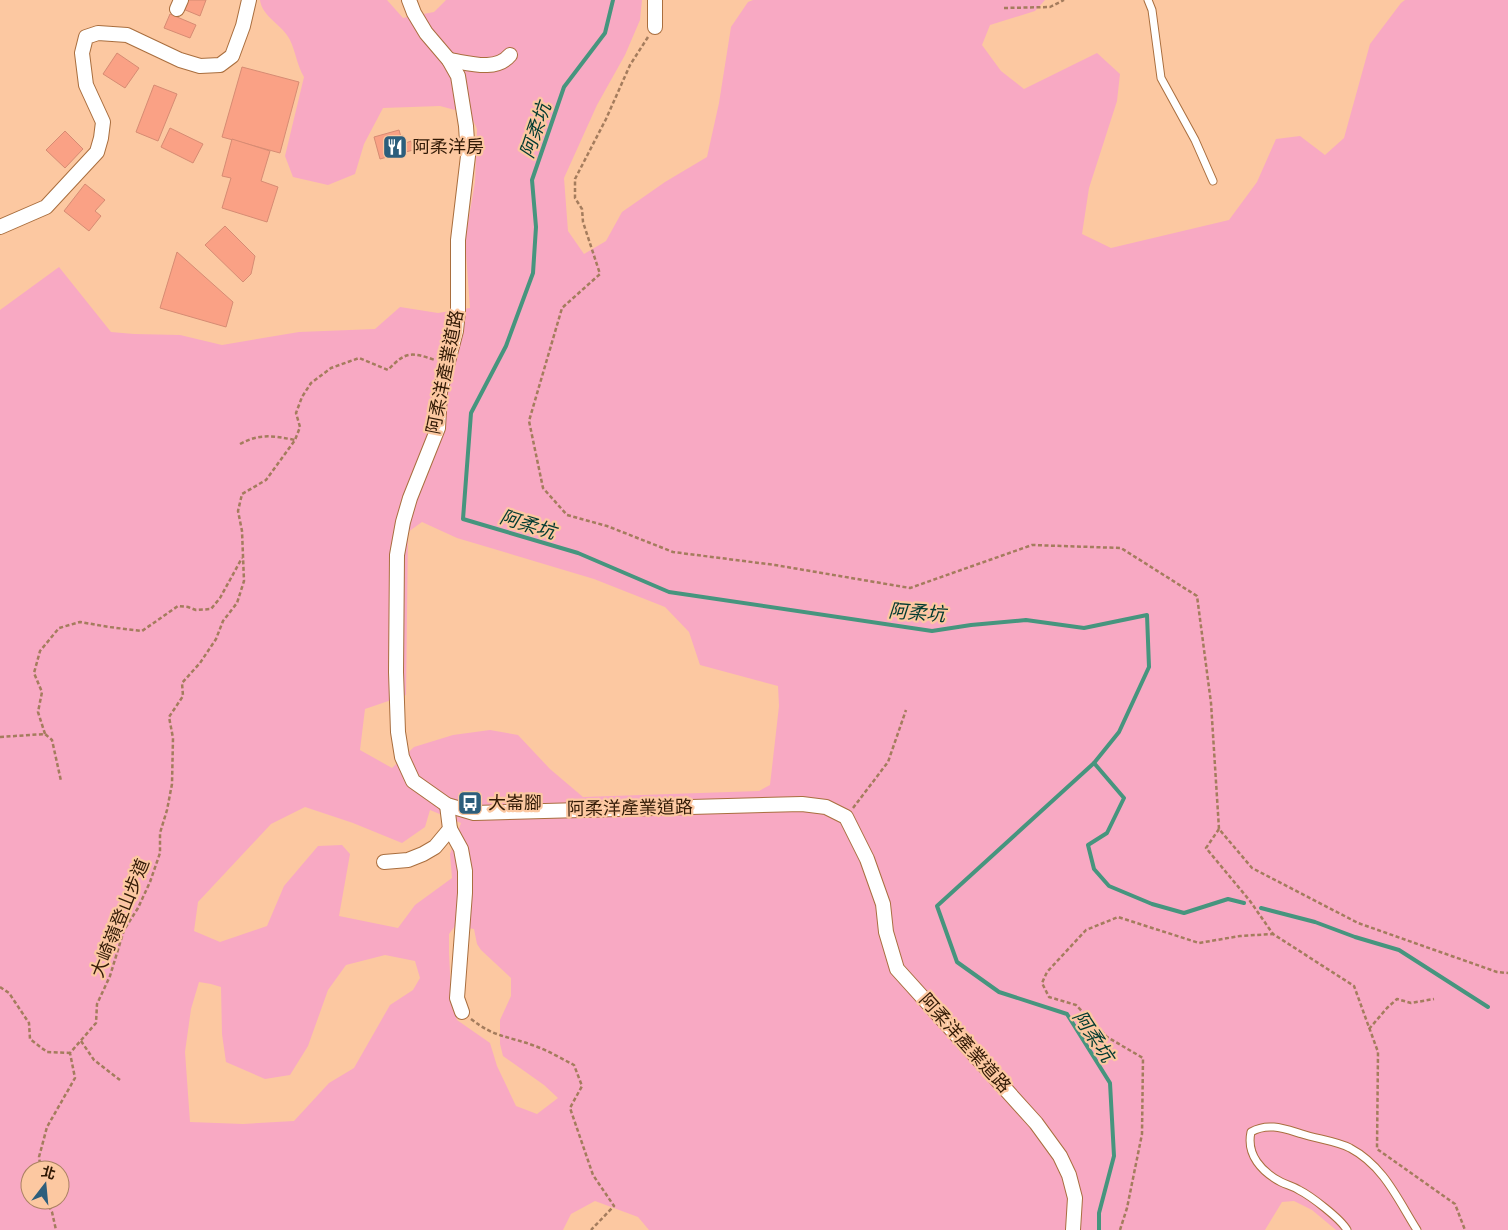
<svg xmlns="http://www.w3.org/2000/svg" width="1508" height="1230" font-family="'Sofia Sans Condensed','Noto Sans TC',sans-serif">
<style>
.green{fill:#f8a9c3;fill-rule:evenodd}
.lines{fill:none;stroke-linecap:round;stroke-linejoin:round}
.stream{stroke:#46957e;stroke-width:4}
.building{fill:#faa185;stroke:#d68b73}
.service-casing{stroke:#a96e3e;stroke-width:9}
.minor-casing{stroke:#a96e3e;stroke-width:16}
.path{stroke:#a47c5d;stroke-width:2.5;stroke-dasharray:4 2.5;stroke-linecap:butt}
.service{stroke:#fff;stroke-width:7}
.minor{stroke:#fff;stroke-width:14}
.labels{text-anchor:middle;stroke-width:4.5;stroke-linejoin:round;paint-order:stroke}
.poi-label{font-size:18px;fill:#321a06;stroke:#fcc8a1;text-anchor:start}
.street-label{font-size:18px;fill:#321a06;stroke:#fcc8a1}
.water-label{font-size:19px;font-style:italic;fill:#003a30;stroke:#fcc8a1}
</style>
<rect width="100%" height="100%" fill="#fcc8a1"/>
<path class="green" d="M260 0H387L403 18 434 12 446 0H642L640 20 625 55 597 105 564 178 568 231 584 254 606 241 622 212 665 182 707 157 719 103 731 27 748 2 753 0H1045L1035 11 990 25 982 45 1001 71 1024 89 1097 53 1120 74 1117 101 1089 188 1082 234 1111 248 1229 220 1257 182 1276 139 1300 136 1325 155 1344 138 1370 44 1401 3 1405 0H1508V1230H1336L1312 1210 1294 1201 1282 1202 1265 1230H649L638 1217 595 1201 571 1214 563 1230H0V310L59 267 111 332 134 334 180 335 222 345 299 332 375 329 400 307 438 313 470 308 465 240 475 182 477 129 470 114 440 106 383 108 364 144 355 174 328 185 293 177 285 156 304 77C297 65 296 53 290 40 283 25 262 17 260 0ZM422 522 457 538 594 579 665 607 689 632 700 665 778 686 779 706 770 785 759 791 583 797 550 769 518 735 490 730 453 735 414 747 392 768 360 750 365 709 406 695 408 532ZM305 807 353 823 402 843 425 827 430 810 461 823 450 854 452 878 415 905 398 928 339 916 350 854 342 845 318 846 284 886 267 926 220 942 194 931 198 902 271 824ZM455 926 474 929 477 944 481 950 511 978V996L500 1020V1044L503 1056 544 1085 558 1098 537 1114 516 1106 497 1066 490 1043 457 1020 451 993 449 953V934ZM385 955 415 961 420 978 413 990 390 1005 354 1068 329 1083 294 1121 243 1124 190 1122 185 1052 191 1009 199 982 211 984 221 987 222 1034 226 1062 265 1079 290 1075 308 1046 328 990 346 965ZM30 1170H60V1200H30Z"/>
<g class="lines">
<g class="stream">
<path d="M613 0 605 33 564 87 532 180 536 227 533 273 506 346 471 413 463 519 578 553 669 592 932 631 971 625 1026 620 1084 628 1147 615 1149 667 1119 732 1094 763 937 906 957 962 999 992 1067 1014 1110 1083 1114 1156 1099 1213V1230"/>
<path d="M1094 763 1124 798 1107 833 1088 845 1094 869 1109 886 1152 904 1184 913 1228 899 1244 903"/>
<path d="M1261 908 1315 922 1355 937 1399 950 1488 1007"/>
</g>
</g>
<g class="building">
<path d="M186 0H206L200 16 183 9Z"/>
<path d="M170 14 196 25 190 38 164 28Z"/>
<path d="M117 53 139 68 125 88 103 74Z"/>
<path d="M242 67 299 82 280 153 222 137Z"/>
<path d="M154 85 177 94 158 141 136 132Z"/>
<path d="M170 128 203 144 193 163 161 147Z"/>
<path d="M399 130 403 144 411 141 413 150 380 159 374 137Z"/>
<path d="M65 131 83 149 65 168 46 150Z"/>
<path d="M232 139 270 151 261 181 278 187 267 222 222 208 231 178 222 176Z"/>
<path d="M85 184 105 200 95 211 101 216 89 231 64 211Z"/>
<path d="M225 226 255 256 251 274 243 282 205 245Z"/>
<path d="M177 252 233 302 226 327 160 308Z"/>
</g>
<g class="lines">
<defs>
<g id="service">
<path d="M1148 0 1152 10 1161 78 1195 140 1213 181"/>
<path d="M1347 1230C1341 1219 1311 1196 1299 1190 1293 1186 1287 1185 1281 1182 1262 1172 1246 1155 1251 1132 1268 1122 1285 1129 1302 1134 1317 1139 1336 1141 1350 1148 1384 1166 1398 1200 1417 1230"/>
</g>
<g id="minor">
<path d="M409 0 414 13 426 33 449 60 458 76 466 126 468 156 458 240V311L456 331 440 392 438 428 410 498 403 522 397 555 396 672 398 732 402 757 413 781 447 805 474 813 802 804 826 807 846 817 867 859 883 904 886 932 897 969 1036 1123 1060 1156 1069 1175 1075 1198 1073 1230"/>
<path d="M177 9 181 0"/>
<path d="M655 27V0"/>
<path d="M449 60C469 63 496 72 510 55"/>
<path d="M0 227 46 207 97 152 101 138 103 122 86 85 82 53 86 37 98 33 127 35 180 60 200 66 220 65 232 56 243 26 249 0"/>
<path d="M450 829 461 849 465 871V893L457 998 462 1012"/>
<path d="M384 862 408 860 423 854 435 847 450 829 447 805"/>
</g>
</defs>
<use href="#service" class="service-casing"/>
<use href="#minor" class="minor-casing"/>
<g class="path">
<path d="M1004 8 1050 7 1064 0"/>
<path d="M648 37 630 65 606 119 575 179V198L582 209 583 222 600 274 562 308 529 421 543 488 567 515 607 526 673 552 775 565 910 588 1032 545 1121 548 1197 596 1211 703 1219 829 1252 868 1358 923 1497 972 1508 973"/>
<path d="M240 444C260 433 274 436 295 440"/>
<path d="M45 734 38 712 42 692 34 673 40 651 59 628 80 622 109 627 142 631 178 606 188 607 196 610 211 609 220 598 242 558"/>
<path d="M0 737 45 734 52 740 61 781"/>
<path d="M853 808 888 762 906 710"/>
<path d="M1219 829 1206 848 1250 901 1273 934 1354 986 1378 1052 1377 1149 1455 1204 1465 1230"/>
<path d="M0 987 9 993 29 1023 30 1039 47 1052 70 1053"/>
<path d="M471 1019C495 1038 509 1036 535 1046 549 1051 562 1059 574 1065L582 1086 570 1108 593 1175 614 1206 591 1230"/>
<path d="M1369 1029 1387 1008 1397 999 1411 1003 1434 999"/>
<path d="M81 1041 94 1060 120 1080"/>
<path d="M41 1170 39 1157 47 1127 75 1078 70 1053 96 1023 97 1004 110 976 124 930 138 908 150 882 160 853V833L167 810 172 784 173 738 169 717 183 696 182 683 200 663 216 639 223 621 237 603 244 581 242 531 238 511 242 494 266 480 295 440 300 427 296 413 302 397 311 383 331 368 359 358 388 370C406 351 411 352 435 360"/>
<path d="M46 1200 52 1212 56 1230"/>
<path d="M1120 1230 1127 1208 1142 1134 1143 1058 1107 1037 1076 1005 1049 997 1042 983 1047 972 1086 930 1118 917 1199 943 1240 936 1273 934"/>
</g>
<use href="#service" class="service"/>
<use href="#minor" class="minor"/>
</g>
<defs>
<symbol id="restaurant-square" viewBox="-11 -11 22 22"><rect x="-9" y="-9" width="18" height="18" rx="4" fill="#2d5e7c" stroke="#fcc8a1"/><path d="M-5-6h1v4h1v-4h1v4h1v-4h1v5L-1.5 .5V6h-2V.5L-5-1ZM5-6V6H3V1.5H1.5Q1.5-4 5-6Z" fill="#fff"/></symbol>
<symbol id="bus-square" viewBox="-11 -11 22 22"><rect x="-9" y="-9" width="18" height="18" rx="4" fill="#2d5e7c" stroke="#fcc8a1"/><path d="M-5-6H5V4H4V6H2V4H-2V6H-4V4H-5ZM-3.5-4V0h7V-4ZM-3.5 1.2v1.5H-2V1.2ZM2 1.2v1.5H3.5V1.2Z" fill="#fff"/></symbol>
</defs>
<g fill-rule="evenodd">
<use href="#restaurant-square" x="381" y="133" width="28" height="28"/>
<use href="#bus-square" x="456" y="789" width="28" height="28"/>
</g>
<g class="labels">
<g class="poi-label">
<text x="412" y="153">阿柔洋房</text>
<text x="488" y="809">大崙腳</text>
</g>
<g class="street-label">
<text transform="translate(445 372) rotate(-79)" y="6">阿柔洋產業道路</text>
<text transform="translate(630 808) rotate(-1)" y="6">阿柔洋產業道路</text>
<text transform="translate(120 918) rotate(-68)" y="6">大崎嶺登山步道</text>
<text transform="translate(965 1043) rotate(48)" y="6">阿柔洋產業道路</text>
</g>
<g class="water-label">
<text transform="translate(535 130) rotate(-71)" y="7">阿柔坑</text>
<text transform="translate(528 524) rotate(17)" y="7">阿柔坑</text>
<text transform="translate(917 612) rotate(4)" y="7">阿柔坑</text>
<text transform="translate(1094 1036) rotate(56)" y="7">阿柔坑</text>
</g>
</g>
<g transform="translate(45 1185) rotate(16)"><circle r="24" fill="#fcc8a1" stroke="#ab8263"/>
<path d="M0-4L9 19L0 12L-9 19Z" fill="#2d5e7c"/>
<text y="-8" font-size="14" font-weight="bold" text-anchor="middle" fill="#321a06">北</text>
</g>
</svg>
